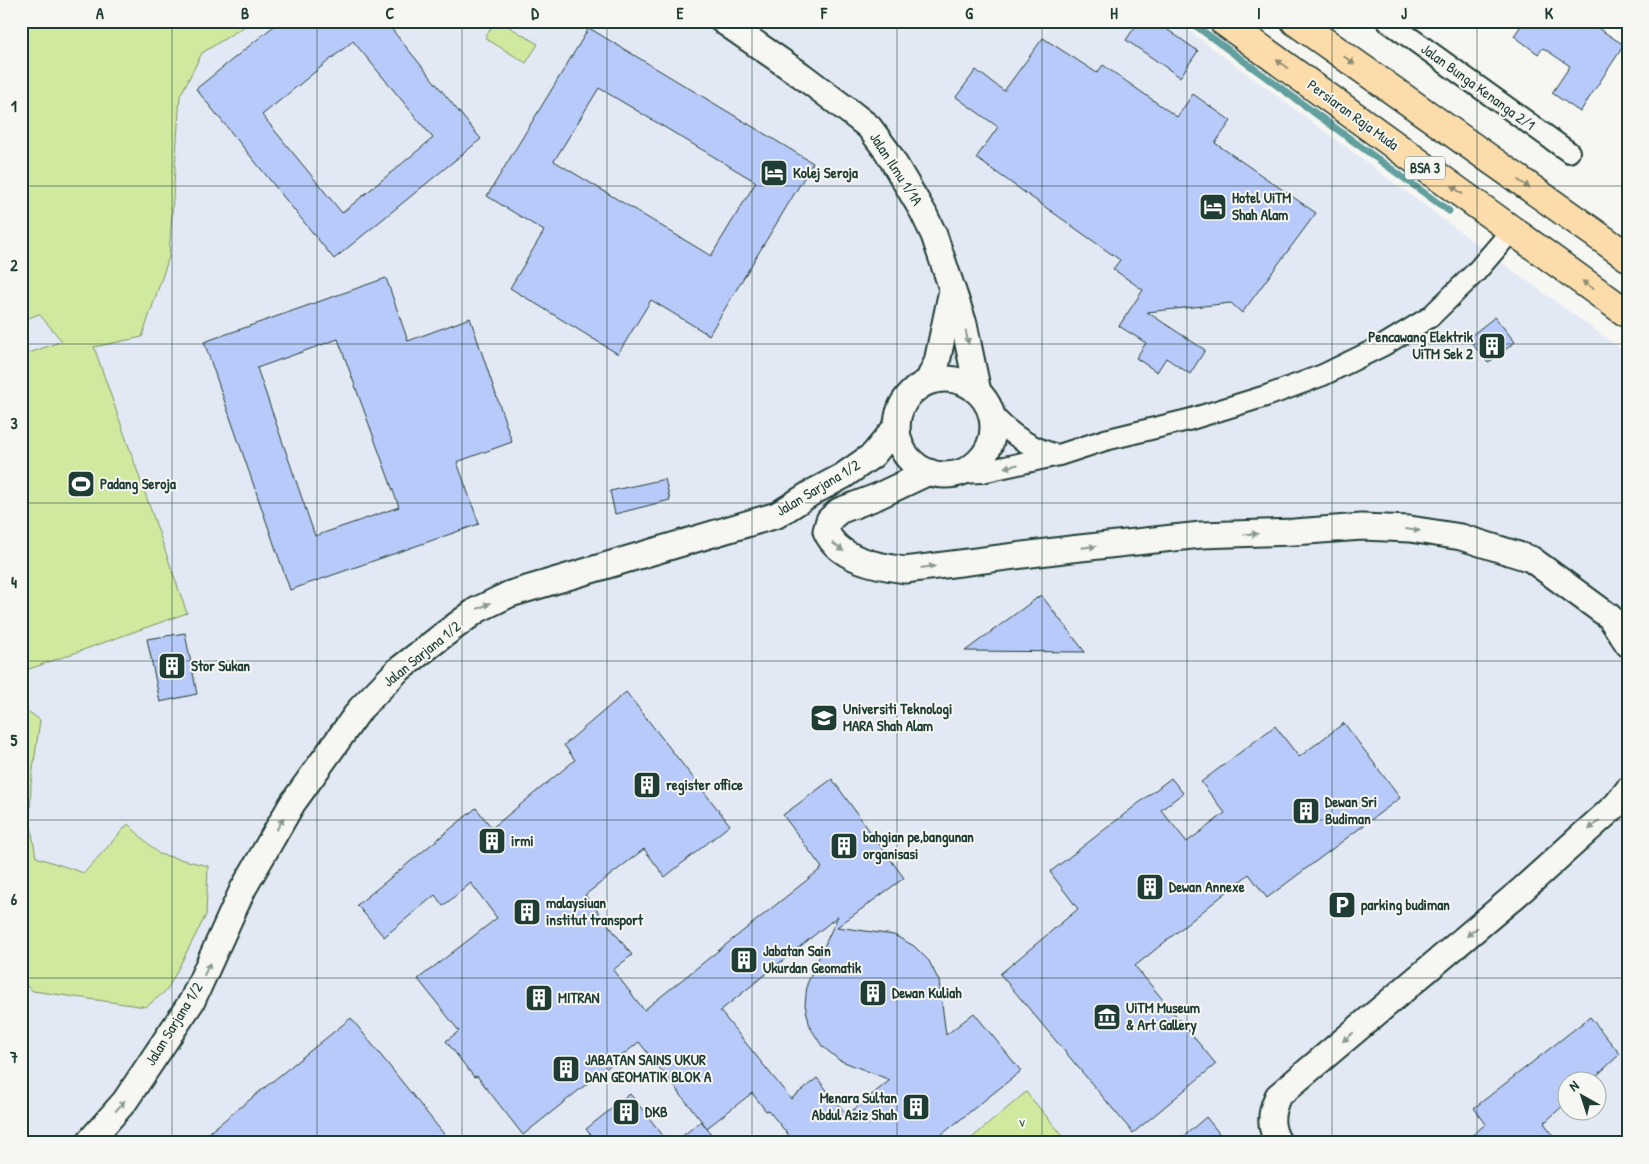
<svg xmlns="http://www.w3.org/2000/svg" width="1649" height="1164" font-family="'Patrick Hand',sans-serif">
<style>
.built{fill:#e3e9f4;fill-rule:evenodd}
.green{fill:#cfe99f;stroke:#77936a}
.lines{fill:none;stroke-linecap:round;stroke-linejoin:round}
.stream{stroke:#629f9f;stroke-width:7}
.building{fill:#b8cafa;stroke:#1f3d34;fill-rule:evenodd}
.minor-casing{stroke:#1f3d34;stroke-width:24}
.tertiary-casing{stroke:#1f3d34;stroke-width:29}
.primary-casing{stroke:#1f3d34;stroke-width:31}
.minor{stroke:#f6f6f2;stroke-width:20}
.tertiary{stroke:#f6f6f2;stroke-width:25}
.primary{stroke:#fddcac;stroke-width:28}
.oneway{fill:#8e8c70}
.oneway2{fill:#8a9a93}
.grid{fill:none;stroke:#1f3d34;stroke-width:1;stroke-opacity:0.55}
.labels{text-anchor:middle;stroke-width:4;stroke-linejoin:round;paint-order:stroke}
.shield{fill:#f6f6f2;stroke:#60746d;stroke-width:1}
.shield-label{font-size:14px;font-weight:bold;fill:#1f3d34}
.street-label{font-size:15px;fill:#1f3d34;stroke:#f6f6f2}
.poi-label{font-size:15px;font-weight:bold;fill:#1f3d34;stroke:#f6f6f2;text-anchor:start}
.park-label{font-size:15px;fill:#425f49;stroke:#f6f6f2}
.neatline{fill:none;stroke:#1f3d34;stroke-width:2}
.grid-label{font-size:16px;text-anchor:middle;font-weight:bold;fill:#1f3d34}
</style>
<rect width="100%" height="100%" fill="#f6f6f2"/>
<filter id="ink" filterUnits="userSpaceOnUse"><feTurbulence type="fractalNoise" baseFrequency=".02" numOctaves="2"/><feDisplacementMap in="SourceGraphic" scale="10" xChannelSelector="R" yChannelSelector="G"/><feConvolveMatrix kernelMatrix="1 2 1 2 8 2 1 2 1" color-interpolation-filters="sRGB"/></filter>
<g filter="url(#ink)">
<path class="built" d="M21 21H1176L1513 271 1628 354V1143H21ZM1566 1082H1596V1112H1566Z"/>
<g class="green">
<path d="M21 21H253L202 53 180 96 169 257 142 337 94 347 187 613 21 672V356L62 341 39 314 21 321Z"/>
<path d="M495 21H499L538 44 526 63 485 38Z"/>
<path d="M21 706 40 720 31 784 30 820 36 857 84 873 128 824 159 854 208 866 206 915 167 990 146 1007 33 991 21 982Z"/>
<path d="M1026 1092 1069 1143H966Z"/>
</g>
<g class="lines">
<path class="stream" d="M1189 21 1449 211"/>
</g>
<g class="building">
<path d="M280 21H385L481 139 334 259 196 89ZM353 41 433 138 342 213 262 115Z"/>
<path d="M1139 21H1155L1198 51 1180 77 1126 40Z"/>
<path d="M1524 21H1587L1624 45 1580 112 1552 93 1570 66 1543 48 1538 54 1514 36Z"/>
<path d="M589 28 813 163 709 335 651 300 618 354 510 288 544 231 487 196ZM599 88 756 182 711 256 554 161Z"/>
<path d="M1043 38 1097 73 1103 65 1177 117 1193 94 1231 121 1215 143 1316 213 1242 313 1231 303 1147 312 1205 350 1190 374 1166 358 1157 372 1136 358 1146 343 1119 326 1143 290 1113 269 1120 260 976 158 998 127 956 97 976 70 1004 91Z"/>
<path d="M386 278 408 341 470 318 512 442 457 462 479 524 290 590 204 342ZM338 339 399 507 315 536 257 368Z"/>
<path d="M1495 317 1515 342 1488 363 1468 338Z"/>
<path d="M665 479 670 500 615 514 610 491Z"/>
<path d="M1041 595 1085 652 965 651Z"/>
<path d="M185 633 197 694 160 702 147 639Z"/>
<path d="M626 692 730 825 665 877 644 849 585 895 632 955 613 970 644 1010 822 868 783 815 832 779 904 878 837 927 894 935 914 946 929 961 939 981 946 1035 974 1013 1021 1071 931 1143H795L768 1110 766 1111 752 1093 707 1128 639 1042 523 1135 477 1076 474 1077 446 1041 459 1031 418 979 497 918 471 883 443 906 435 895 384 937 357 905 476 808 492 828 575 760 564 745ZM838 916 807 984 805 1005 810 1027 822 1046 839 1060 890 1080 847 1115 817 1078 791 1099 720 1011Z"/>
<path d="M1344 723 1400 798 1267 898 1249 874 1135 966 1216 1064 1133 1133 1000 974 1078 909 1050 872 1171 778 1183 793 1161 810 1187 842 1225 813 1201 782 1275 726 1299 757Z"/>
<path d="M1590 1017 1620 1054 1590 1082H1566V1103L1544 1123 1559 1143H1462L1486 1124 1474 1108Z"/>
<path d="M351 1018 451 1143H196Z"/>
<path d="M630 1094 669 1143H597L586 1129Z"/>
<path d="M1206 1117 1227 1143H1176Z"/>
<path d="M701 1121 718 1143H674Z"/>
</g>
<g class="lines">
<defs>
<g id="minor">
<path d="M1387 21 1569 152"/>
<path d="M992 414C1010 435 1030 448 1057 455"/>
<path d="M959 473 982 472 1059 455 1105 440 1188 420 1269 395 1323 375 1384 345 1430 317 1476 272 1512 230"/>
</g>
<g id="tertiary">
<path d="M723 21 801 75 850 112 869 127 887 151 923 212 934 235 964 324 978 392"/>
<circle cx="945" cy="427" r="48"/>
<path d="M928 381 937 362 952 290"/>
<path d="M929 472 876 497 839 511 829 520 826 531C838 559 876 566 905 570L1071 549 1201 535 1294 532 1362 527 1410 529 1461 537 1531 559 1610 617 1628 644"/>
<path d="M88 1143 125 1101 192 1001 243 889 292 804 361 708 397 671 442 636 477 610 510 594 777 515 813 492 843 476 873 455 897 426"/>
<path d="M1279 1143C1269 1127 1270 1113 1278 1096L1523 889 1617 804 1628 790"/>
</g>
<g id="primary">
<path d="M1223 21 1628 314"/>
<path d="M1295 21 1628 257"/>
</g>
</defs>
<use href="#minor" class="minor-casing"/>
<use href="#tertiary" class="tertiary-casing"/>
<use href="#primary" class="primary-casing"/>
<use href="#minor" class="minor"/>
<use href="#tertiary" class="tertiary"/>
<use href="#primary" class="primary"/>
</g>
<defs><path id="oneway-solid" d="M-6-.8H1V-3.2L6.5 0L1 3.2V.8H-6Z" transform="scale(1.25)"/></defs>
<g class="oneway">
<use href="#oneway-solid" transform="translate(1349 60) rotate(35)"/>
<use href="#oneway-solid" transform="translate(1282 64) rotate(-144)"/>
<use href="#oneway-solid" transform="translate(1524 184) rotate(35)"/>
<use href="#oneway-solid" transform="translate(1457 190) rotate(-144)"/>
<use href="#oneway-solid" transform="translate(1588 285) rotate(-144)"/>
</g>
<g class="oneway2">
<use href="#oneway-solid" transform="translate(967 337) rotate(79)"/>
<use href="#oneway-solid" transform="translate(1011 466) rotate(168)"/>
<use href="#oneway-solid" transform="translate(1413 530) rotate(7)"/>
<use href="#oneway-solid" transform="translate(1251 534) rotate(-2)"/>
<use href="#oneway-solid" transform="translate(838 547) rotate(37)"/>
<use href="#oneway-solid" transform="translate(1089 547) rotate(-6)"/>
<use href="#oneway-solid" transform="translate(928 567) rotate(-7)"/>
<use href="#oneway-solid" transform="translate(484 606) rotate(-25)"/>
<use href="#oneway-solid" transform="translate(280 824) rotate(-60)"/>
<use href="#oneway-solid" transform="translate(1594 825) rotate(138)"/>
<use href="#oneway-solid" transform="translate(1472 932) rotate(140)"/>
<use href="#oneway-solid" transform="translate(207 969) rotate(-65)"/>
<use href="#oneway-solid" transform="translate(1348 1037) rotate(140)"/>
<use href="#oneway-solid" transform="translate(120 1106) rotate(-49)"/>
</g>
</g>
<path class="grid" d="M172 21V1143M317 21V1143M462 21V1143M607 21V1143M752 21V1143M897 21V1143M1042 21V1143M1187 21V1143M1332 21V1143M1477 21V1143M21 186H1628M21 344H1628M21 503H1628M21 661H1628M21 820H1628M21 978H1628"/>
<defs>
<symbol id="hotel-square" viewBox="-11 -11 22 22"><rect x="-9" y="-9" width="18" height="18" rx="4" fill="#1f3d34" stroke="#f6f6f2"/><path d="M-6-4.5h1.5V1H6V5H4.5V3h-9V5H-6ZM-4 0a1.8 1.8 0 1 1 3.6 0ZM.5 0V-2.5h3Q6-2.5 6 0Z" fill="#fff"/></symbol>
<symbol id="building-square" viewBox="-11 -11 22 22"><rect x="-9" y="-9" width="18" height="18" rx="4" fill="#1f3d34" stroke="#f6f6f2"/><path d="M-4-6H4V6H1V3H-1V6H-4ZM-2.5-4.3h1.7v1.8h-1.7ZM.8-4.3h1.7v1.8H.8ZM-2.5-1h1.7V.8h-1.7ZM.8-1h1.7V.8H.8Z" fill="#fff"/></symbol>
<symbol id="stadium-square" viewBox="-11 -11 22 22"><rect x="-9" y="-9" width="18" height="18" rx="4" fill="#1f3d34" stroke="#f6f6f2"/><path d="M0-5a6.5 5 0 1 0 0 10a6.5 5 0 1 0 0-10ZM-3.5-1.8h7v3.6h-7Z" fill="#fff"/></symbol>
<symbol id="university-square" viewBox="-11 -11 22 22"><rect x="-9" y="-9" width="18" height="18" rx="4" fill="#1f3d34" stroke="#f6f6f2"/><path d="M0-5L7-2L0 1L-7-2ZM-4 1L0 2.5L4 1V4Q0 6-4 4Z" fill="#fff"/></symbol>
<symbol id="parking-square" viewBox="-11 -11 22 22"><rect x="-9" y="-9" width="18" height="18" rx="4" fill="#1f3d34" stroke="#f6f6f2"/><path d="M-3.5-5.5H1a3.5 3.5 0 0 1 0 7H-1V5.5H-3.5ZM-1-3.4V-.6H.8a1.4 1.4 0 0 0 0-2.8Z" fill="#fff"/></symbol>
<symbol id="museum-square" viewBox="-11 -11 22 22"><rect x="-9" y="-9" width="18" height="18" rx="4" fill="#1f3d34" stroke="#f6f6f2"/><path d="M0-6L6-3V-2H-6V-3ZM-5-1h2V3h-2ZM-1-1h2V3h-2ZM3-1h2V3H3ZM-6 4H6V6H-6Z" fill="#fff"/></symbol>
</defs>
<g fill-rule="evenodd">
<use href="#hotel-square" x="758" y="157" width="32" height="32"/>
<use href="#hotel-square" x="1197" y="191" width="32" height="32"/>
<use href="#building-square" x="1476" y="330" width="32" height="32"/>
<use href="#stadium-square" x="65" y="468" width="32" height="32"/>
<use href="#building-square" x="156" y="650" width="32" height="32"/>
<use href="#university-square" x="808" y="702" width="32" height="32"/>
<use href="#building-square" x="631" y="769" width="32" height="32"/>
<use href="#building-square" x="1290" y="795" width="32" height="32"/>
<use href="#building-square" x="476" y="825" width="32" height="32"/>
<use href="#building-square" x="828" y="830" width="32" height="32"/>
<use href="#building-square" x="1134" y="871" width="32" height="32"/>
<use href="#parking-square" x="1326" y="889" width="32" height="32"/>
<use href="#building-square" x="511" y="896" width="32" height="32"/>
<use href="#building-square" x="728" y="944" width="32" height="32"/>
<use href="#building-square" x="857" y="977" width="32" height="32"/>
<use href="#building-square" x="523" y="982" width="32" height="32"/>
<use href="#museum-square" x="1091" y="1001" width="32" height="32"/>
<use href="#building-square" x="550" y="1053" width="32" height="32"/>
<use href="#building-square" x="900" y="1091" width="32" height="32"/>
<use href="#building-square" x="610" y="1096" width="32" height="32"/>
</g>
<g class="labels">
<rect class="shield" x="1405" y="156.5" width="40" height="23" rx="4"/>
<g class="shield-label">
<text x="1425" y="173">BSA 3</text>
</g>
<g class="street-label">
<text transform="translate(1478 87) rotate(36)" y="5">Jalan Bunga Kenanga 2/1</text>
<text transform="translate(1353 115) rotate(36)" y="5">Persiaran Raja Muda</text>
<text transform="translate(896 169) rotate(57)" y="5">Jalan Ilmu 1/1A</text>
<text transform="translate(818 488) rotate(-31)" y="5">Jalan Sarjana 1/2</text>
<text transform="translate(422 654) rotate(-39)" y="5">Jalan Sarjana 1/2</text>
<text transform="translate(174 1024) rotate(-58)" y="5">Jalan Sarjana 1/2</text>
</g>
<g class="poi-label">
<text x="793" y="178">Kolej Seroja</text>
<text x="1232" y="203">Hotel UiTM<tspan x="1232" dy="17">Shah Alam</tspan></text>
<text x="1473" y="342" text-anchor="end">Pencawang Elektrik<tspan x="1473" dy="17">UiTM Sek 2</tspan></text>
<text x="100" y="489">Padang Seroja</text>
<text x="191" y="671">Stor Sukan</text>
<text x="843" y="714">Universiti Teknologi<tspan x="843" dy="17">MARA Shah Alam</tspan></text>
<text x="666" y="790">register office</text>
<text x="1325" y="807">Dewan Sri<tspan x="1325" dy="17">Budiman</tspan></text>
<text x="863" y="842">bahgian pe,bangunan<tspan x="863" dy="17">organisasi</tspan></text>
<text x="511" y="846">irmi</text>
<text x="1169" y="892">Dewan Annexe</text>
<text x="546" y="908">malaysiuan<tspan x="546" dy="17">institut transport</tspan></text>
<text x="1361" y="910">parking budiman</text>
<text x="763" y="956">Jabatan Sain<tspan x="763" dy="17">Ukurdan Geomatik</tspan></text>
<text x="892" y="998">Dewan Kuliah</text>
<text x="558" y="1003">MITRAN</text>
<text x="1126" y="1013">UiTM Museum<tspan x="1126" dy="17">&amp; Art Gallery</tspan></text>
<text x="585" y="1065">JABATAN SAINS UKUR<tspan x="585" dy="17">DAN GEOMATIK BLOK A</tspan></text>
<text x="897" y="1103" text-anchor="end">Menara Sultan<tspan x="897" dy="17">Abdul Aziz Shah</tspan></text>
<text x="645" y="1117">DKB</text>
</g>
<g class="park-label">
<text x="1022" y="1127">v</text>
</g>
</g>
<rect width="1649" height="1164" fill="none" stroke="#f6f6f2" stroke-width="55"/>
<g transform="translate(1582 1096) rotate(321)"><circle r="24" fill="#f6f6f2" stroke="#a0aca6"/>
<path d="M0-4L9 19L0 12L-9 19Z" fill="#1f3d34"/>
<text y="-8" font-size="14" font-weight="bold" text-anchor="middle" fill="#1f3d34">N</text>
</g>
<rect x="28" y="28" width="1594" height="1108" class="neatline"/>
<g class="grid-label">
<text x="100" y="19">A</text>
<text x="245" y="19">B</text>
<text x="390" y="19">C</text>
<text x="535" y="19">D</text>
<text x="680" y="19">E</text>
<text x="824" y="19">F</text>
<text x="969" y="19">G</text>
<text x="1114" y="19">H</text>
<text x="1259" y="19">I</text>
<text x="1404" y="19">J</text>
<text x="1549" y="19">K</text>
<text x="14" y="112">1</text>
<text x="14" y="271">2</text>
<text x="14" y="429">3</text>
<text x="14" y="588">4</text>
<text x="14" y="746">5</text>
<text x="14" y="905">6</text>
<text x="14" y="1063">7</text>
</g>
</svg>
